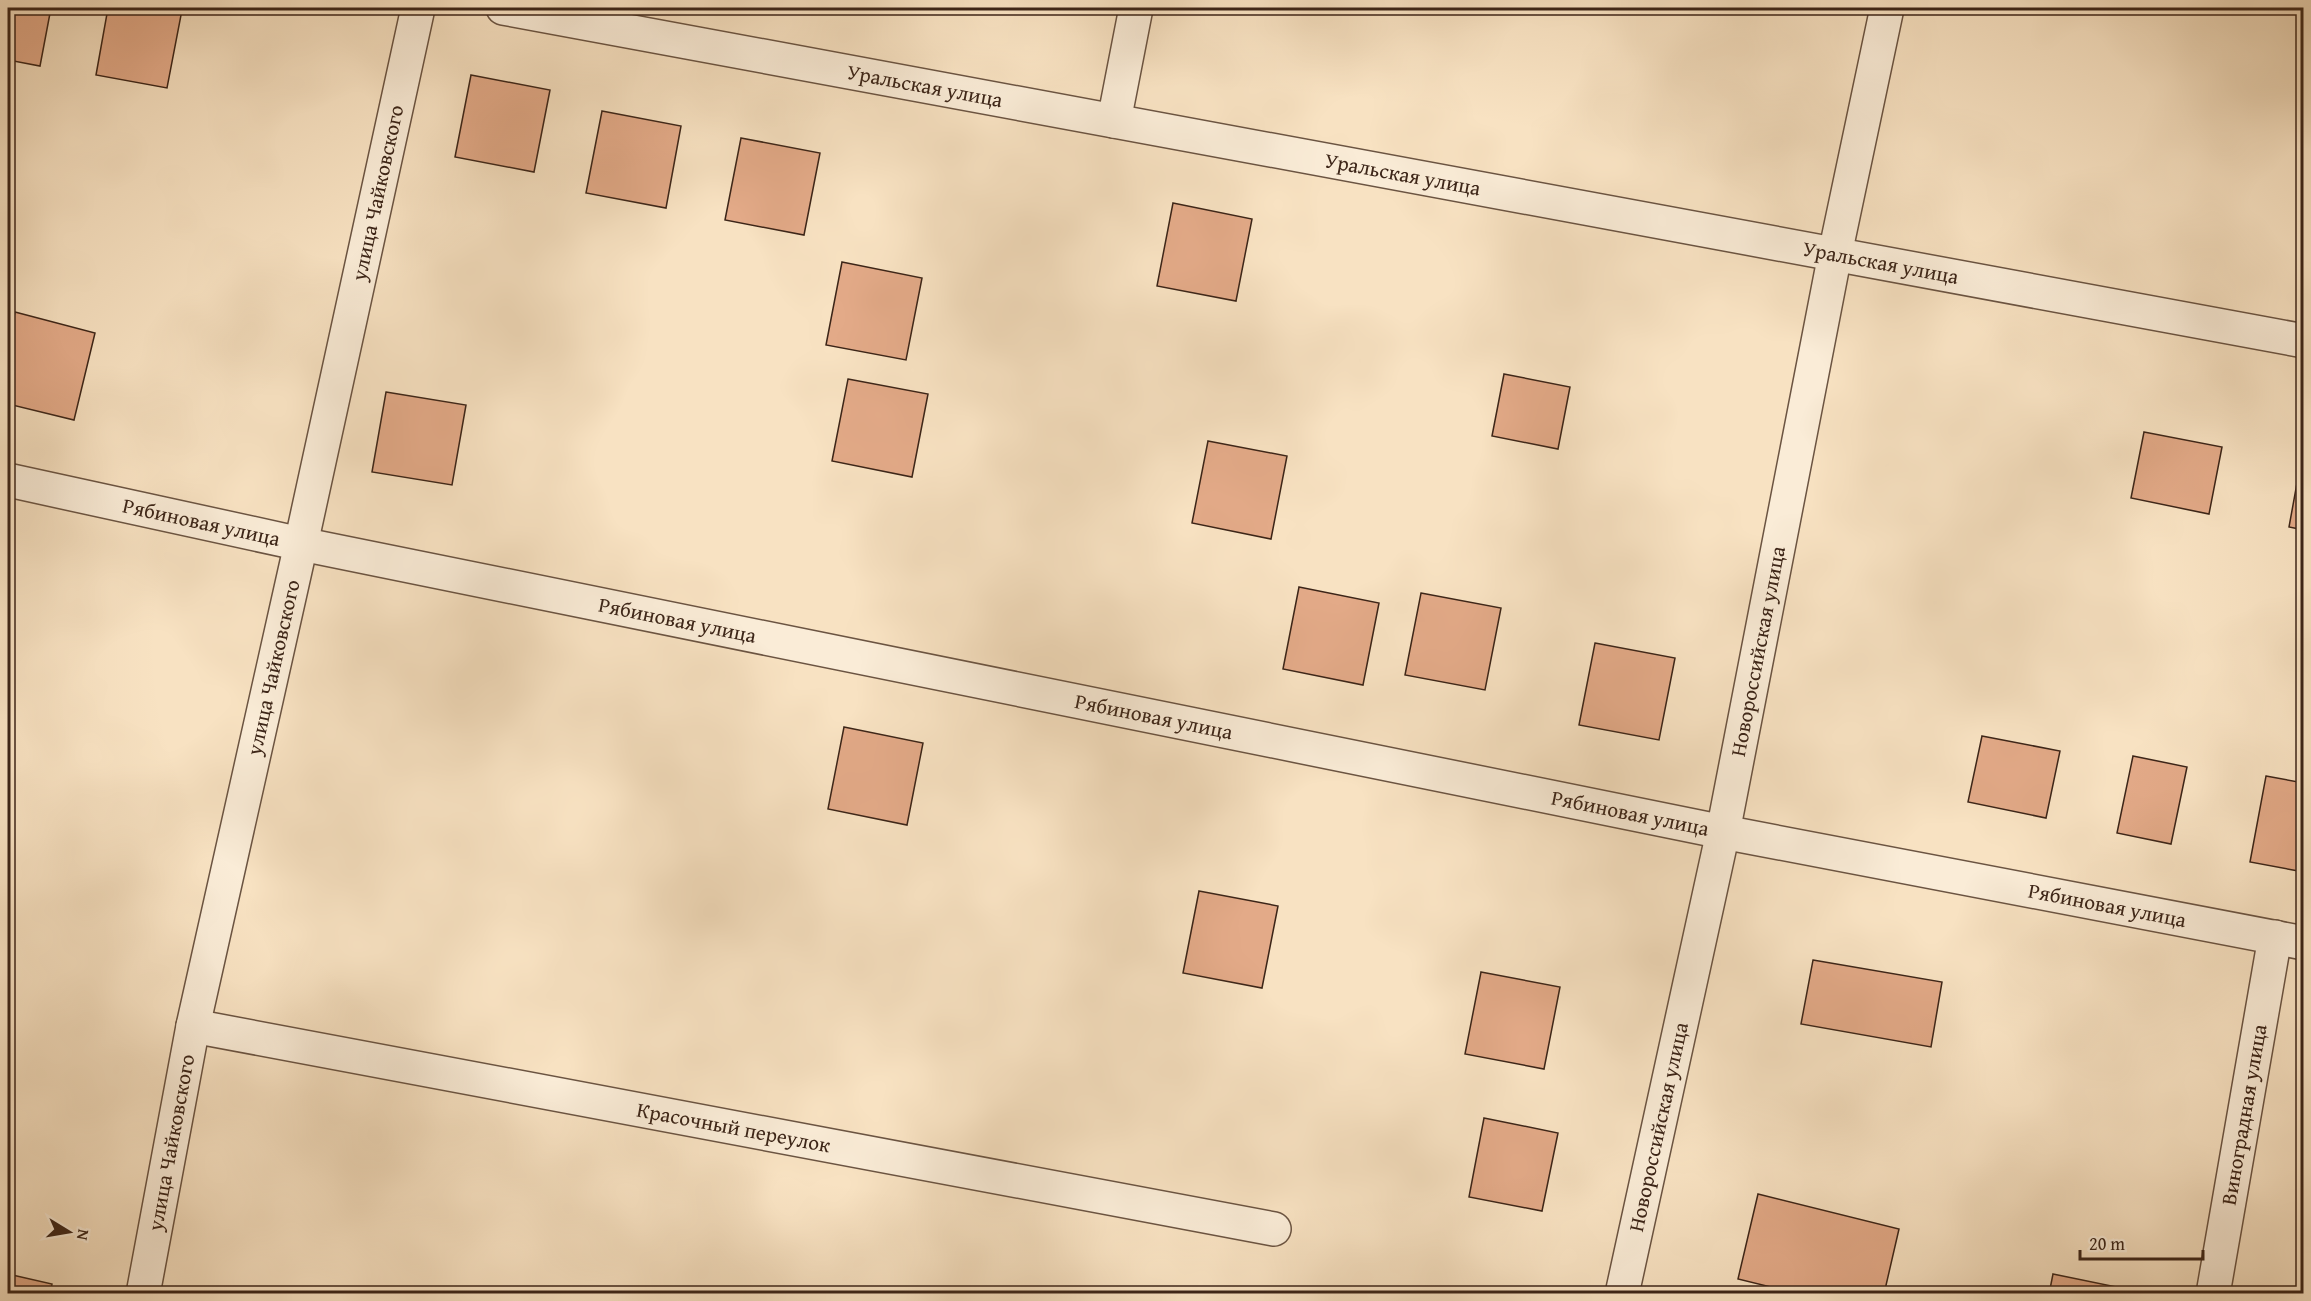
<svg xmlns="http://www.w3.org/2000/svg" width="2311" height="1301" font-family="'Gentium Book Plus',serif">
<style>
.building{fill:#e3aa88;stroke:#3c2518;stroke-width:1.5}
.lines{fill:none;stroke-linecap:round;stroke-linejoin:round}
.minor-casing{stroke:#6b5442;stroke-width:36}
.minor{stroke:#faecd7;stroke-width:33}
.labels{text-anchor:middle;stroke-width:5;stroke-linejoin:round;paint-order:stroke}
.street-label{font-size:21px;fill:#3c2518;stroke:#faecd7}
</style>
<rect width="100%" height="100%" fill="#f8e2c2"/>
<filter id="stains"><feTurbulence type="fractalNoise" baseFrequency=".00333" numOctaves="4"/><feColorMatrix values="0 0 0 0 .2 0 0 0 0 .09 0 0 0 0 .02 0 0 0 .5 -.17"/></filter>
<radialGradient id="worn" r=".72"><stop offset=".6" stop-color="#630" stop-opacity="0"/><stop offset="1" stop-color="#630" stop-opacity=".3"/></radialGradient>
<g class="building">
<path d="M8 8H51L40 66 8 60Z"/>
<path d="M108 8H165L182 10 167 88 96 75Z"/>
<path d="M471 75 550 90 534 172 455 157Z"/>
<path d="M602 111 681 126 666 208 586 193Z"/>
<path d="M741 138 820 153 804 235 725 220Z"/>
<path d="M1173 203 1252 219 1236 301 1157 286Z"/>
<path d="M842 262 922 278 906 360 826 345Z"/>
<path d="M15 312 95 333 74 420 8 404V343Z"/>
<path d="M1504 374 1570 387 1558 449 1492 436Z"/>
<path d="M848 379 928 394 912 477 832 461Z"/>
<path d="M386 392 466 405 452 485 372 472Z"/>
<path d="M2144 432 2222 447 2209 514 2131 498Z"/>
<path d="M1208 441 1287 456 1271 539 1192 523Z"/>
<path d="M2301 461H2304V530L2289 527Z"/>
<path d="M1299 587 1379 603 1363 685 1283 669Z"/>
<path d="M1421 593 1501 608 1485 690 1405 675Z"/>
<path d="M1595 643 1675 658 1659 740 1579 725Z"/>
<path d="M844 727 923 743 907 825 828 809Z"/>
<path d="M1982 736 2060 751 2046 818 1968 802Z"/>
<path d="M2133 756 2187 767 2171 844 2117 833Z"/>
<path d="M2266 776 2304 783V872L2250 862Z"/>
<path d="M1199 891 1278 906 1262 988 1183 973Z"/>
<path d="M1813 960 1942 982 1931 1047 1801 1024Z"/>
<path d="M1481 972 1560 987 1544 1069 1465 1054Z"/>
<path d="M1484 1118 1558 1133 1542 1211 1469 1197Z"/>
<path d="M1758 1194 1899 1229 1884 1294H1799L1738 1279Z"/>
<path d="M8 1274 52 1284 50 1294H8Z"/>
<path d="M2053 1274 2141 1292V1294H2049Z"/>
</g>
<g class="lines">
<defs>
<g id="minor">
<path id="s1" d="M503 8 2304 341"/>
<path d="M1114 121 1136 8"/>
<path id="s2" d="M8 480 301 544 1723 832 2304 943"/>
<path id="s3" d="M193 1026 1274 1229"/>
<path id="s4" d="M143 1294 193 1026 301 544 418 8"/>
<path id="s5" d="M1622 1294 1723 832 1835 254 1887 8"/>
<path id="s6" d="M2213 1294 2275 937"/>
</g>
</defs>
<use href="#minor" class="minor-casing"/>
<use href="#minor" class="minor"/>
</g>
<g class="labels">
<g class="street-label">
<text dy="7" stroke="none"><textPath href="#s1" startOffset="429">Уральская улица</textPath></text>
<text dy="7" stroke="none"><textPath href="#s1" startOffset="915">Уральская улица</textPath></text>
<text dy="7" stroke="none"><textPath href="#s4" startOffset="1126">улица Чайковского</textPath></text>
<text dy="7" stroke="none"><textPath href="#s1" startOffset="1401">Уральская улица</textPath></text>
<text dy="7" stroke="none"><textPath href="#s2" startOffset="198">Рябиновая улица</textPath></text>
<text dy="7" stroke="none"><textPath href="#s2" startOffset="684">Рябиновая улица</textPath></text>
<text dy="7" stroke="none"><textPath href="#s5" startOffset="657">Новороссийская улица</textPath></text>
<text dy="7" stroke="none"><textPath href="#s4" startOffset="640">улица Чайковского</textPath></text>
<text dy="7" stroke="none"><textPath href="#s2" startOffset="1170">Рябиновая улица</textPath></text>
<text dy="7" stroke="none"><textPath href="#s2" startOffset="1656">Рябиновая улица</textPath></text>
<text dy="7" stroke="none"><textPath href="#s2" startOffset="2142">Рябиновая улица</textPath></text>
<text dy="7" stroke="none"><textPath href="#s6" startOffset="182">Виноградная улица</textPath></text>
<text dy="7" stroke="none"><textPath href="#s3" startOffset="550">Красочный переулок</textPath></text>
<text dy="7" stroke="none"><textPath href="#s5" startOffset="171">Новороссийская улица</textPath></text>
<text dy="7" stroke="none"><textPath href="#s4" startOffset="154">улица Чайковского</textPath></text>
</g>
</g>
<rect width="2311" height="1301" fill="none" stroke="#f8e2c2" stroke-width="30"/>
<rect x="9" y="9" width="2293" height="1283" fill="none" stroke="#3c2518" stroke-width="3"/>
<rect x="15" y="15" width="2281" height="1271" fill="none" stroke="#3c2518" stroke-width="1.5"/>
<g transform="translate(69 1232) rotate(101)" stroke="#faecd7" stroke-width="4.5" paint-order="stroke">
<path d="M0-4.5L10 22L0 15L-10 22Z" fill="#3c2518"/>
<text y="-9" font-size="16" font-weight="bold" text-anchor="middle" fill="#3c2518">N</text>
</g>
<path d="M2080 1250v9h123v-9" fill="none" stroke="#3c2518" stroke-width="3"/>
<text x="2089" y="1250" font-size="18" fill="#3c2518" stroke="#faecd7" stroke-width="4.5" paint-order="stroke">20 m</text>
<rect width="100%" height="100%" filter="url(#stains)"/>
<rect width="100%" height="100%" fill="url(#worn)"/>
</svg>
